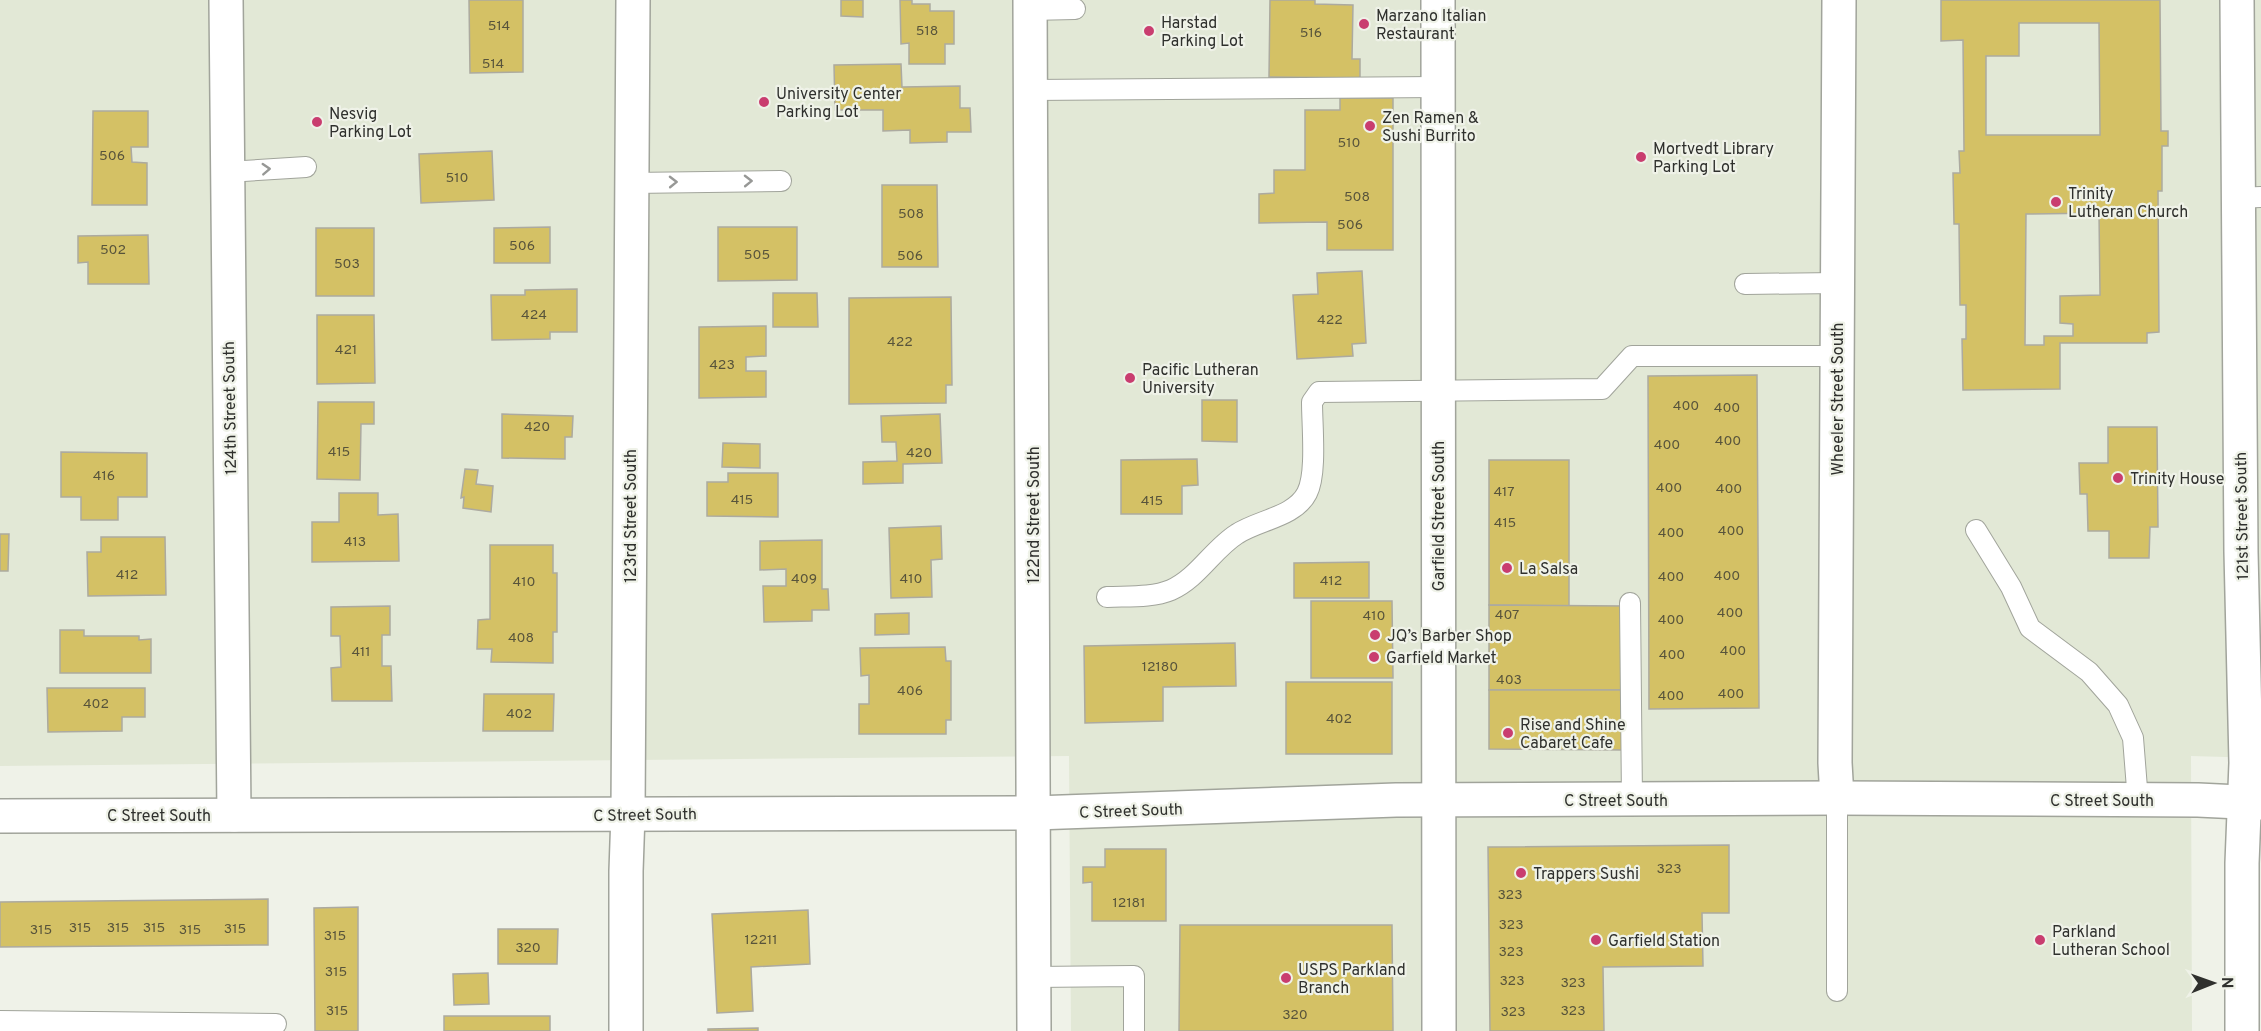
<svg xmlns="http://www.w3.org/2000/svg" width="2261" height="1031" font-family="Overpass,sans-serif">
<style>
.built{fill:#e2e8d6}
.building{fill:#d4c165;stroke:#acaaa0;stroke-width:1.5;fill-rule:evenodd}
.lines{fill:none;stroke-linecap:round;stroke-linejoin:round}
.lane-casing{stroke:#a1a49b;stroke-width:22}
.street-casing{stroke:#a1a49b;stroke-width:36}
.secondary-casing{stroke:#a1a49b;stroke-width:36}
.lane{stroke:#fff;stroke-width:20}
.street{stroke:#fff;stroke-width:33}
.secondary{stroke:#fff;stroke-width:33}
.oneway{stroke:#979896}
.poi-dot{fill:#c93d6f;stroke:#eff2e8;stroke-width:2}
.labels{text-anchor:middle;stroke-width:4.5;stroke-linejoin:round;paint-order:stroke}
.number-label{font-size:14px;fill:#58543b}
.poi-label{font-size:16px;fill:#2f302d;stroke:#eff2e8;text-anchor:start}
.street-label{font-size:16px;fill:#2f302d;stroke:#eff2e8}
</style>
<rect width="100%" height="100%" fill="#eff2e8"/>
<path class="built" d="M0 0H2261V758L2191 756 2192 1031H1071L1069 756 0 766Z"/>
<g class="building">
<path d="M469 0H523V72L470 73Z"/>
<path d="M841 0H863V17L841 16Z"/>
<path d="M900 0H912V4H930V11H954V44H945V64H909V43L901 44Z"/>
<path d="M1270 0H1315V4L1353 5 1352 59H1360V78L1269 77Z"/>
<path d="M1941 0H2160L2161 131H2168V146H2162V191H2158L2159 332 2147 333V343H2060V389L1963 390 1962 339H1966V305H1960L1959 224H1954L1953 173H1960L1959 151H1964L1963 40 1941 41ZM2019 23H2099L2100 135H1986V56H2019ZM2099 213 2100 295 2060 296V323L2073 324V336H2044V345H2025L2026 214Z"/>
<path d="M901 64 902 87 960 86V108H970L971 132H947V142L910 143V130L883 131V110H835L834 65Z"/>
<path d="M1340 98H1393V250H1327V222L1259 223V194L1274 193V170H1305V110H1340Z"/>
<path d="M93 111H148V147H131L132 162 147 163V205H92Z"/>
<path d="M492 151 494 200 421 203 419 154Z"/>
<path d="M882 185H937L938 267H882Z"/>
<path d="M550 227V263H494V228Z"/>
<path d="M718 227H797V280L718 281Z"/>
<rect x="316" y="228" width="58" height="68"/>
<path d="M148 235 149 284H88V262L78 263V236Z"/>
<path d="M1362 271 1366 343 1352 344 1353 356 1297 359 1293 295 1318 294 1317 273Z"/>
<path d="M577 289V332H550V339L492 340 491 295H525V290Z"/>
<path d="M773 293H817L818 327H773Z"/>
<path d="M951 297 952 385H946V403L849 404V298Z"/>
<path d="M317 315H374L375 383 317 384Z"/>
<path d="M766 326V356L746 357V371H766V397L699 398V327Z"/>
<path d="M1757 375 1759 708 1649 709 1648 376Z"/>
<path d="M1202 400H1237V442L1202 441Z"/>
<path d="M318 402H374V424H361L360 480 317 479Z"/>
<path d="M502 414 573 416 572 437H565V459L502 458Z"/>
<path d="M940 414 942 463 903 464V483L863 484V462L897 461 896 442H882L881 416Z"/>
<path d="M2108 427H2157L2158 527H2150L2149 558H2109V531H2088L2087 494H2080L2079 463H2108Z"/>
<path d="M723 443 760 444V468L722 467Z"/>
<path d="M61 452 147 453V497H118V520H81V497H61Z"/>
<path d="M1197 459 1198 485 1182 486V514H1121V460Z"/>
<path d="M1489 460H1569V606L1489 605Z"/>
<path d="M465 469 478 470 476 484 493 486 491 512 463 508 464 497 461 498Z"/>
<path d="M728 473H778V517L707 516V482H728Z"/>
<path d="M339 493H378V515L398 514 399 561 312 562V522H339Z"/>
<path d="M941 526 942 559 931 560 932 597 891 598 889 528Z"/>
<path d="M0 534H9L8 571H0Z"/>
<path d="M101 537H165L166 595 88 596 87 552H101Z"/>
<path d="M822 540V589H828L829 610H812V621L764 622 763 586H786V569L760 570V541Z"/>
<path d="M490 545H553V573H557V632H553V663L491 662 492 649H477L478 620 490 619Z"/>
<path d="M1369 562V598H1294V563Z"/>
<path d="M1311 601H1392L1393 678H1311Z"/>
<path d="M1489 605 1625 606V690H1489Z"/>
<path d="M390 606V635H382V666H391L392 701H332L331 668 341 667 340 636H331V607Z"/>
<path d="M909 613V634L875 635V614Z"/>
<path d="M60 630H84V636H139V640L151 639V673H60Z"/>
<path d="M1235 643 1236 686 1163 687V721L1085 723 1084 646Z"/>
<path d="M945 647 946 661H951V720H946V734H859V704H869V675L861 676 860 648Z"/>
<rect x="1286" y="682" width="106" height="72"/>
<path d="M47 688H145V717H122V731L48 732Z"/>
<path d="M1489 690H1625V750L1489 749Z"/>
<path d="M484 694H554L553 731H483Z"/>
<path d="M1729 845V913H1702L1703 966 1603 967 1604 1031H1490L1488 847Z"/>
<path d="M1105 849H1166V921H1092V882L1083 883V867H1105Z"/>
<path d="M268 899V945L0 947V902Z"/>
<path d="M358 907V1031H315L314 908Z"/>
<path d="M808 910 810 964 751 967 753 1011 717 1013 712 914Z"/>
<path d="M1180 925H1392L1393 1031H1179Z"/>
<path d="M498 929H558L557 964H498Z"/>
<path d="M488 973 489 1004 454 1005 453 974Z"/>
<rect x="444" y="1016" width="106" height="15"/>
<path d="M758 1028V1031H708V1029Z"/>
</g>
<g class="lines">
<defs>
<g id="lane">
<path d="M1030 10 1075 9"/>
<path d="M1031 90 1438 87"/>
<path d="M227 172 306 167"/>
<path d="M632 183 781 181"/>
<path d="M2237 198 2261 197"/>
<path d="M1745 284 1837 283"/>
<path d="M1976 530 2011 587 2030 628 2089 672 2118 705 2133 738 2138 801"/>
<path d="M1107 597C1127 596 1152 598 1171 590 1198 578 1213 549 1237 534 1258 520 1295 517 1307 493 1317 474 1312 426 1312 402L1319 392 1602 389 1632 356H1837"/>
<path d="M1630 603 1632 800"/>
<path d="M1034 977 1134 976V1031"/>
<path d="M1837 991V798"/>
<path d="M0 1021 276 1024"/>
</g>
<g id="street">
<path d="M226 0 234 815"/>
<path d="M1030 0 1034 1031"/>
<path d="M1837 798 1835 763 1839 0"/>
<path d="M626 1031V871L628 814 633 0"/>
</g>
<g id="secondary">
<path d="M1438 0 1439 1031"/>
<path d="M2237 0 2241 552 2246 763 2242 863V1031"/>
<path d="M0 816 1035 813 1396 800 1837 798 2198 800 2261 803"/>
</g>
</defs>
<use href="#lane" class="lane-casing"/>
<use href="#street" class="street-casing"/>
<use href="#secondary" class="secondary-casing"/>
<use href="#lane" class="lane"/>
<use href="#street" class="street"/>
<use href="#secondary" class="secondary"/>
</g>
<defs><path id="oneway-chevron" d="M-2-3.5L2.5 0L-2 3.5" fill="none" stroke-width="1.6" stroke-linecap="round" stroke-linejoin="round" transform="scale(1.5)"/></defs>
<g class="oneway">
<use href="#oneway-chevron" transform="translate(266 169) rotate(-3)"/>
<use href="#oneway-chevron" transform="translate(748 181) rotate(-1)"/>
<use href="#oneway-chevron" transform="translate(673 182) rotate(-1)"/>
</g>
<g class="poi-dot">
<circle cx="1364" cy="24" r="6"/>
<circle cx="1149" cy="31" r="6"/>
<circle cx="764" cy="102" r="6"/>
<circle cx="317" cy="122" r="6"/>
<circle cx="1370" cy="126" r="6"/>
<circle cx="1641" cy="157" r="6"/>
<circle cx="2056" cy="202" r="6"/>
<circle cx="1130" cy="378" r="6"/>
<circle cx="2118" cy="478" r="6"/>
<circle cx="1507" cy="568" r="6"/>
<circle cx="1375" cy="635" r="6"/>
<circle cx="1374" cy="657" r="6"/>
<circle cx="1508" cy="733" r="6"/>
<circle cx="1521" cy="873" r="6"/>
<circle cx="1596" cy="940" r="6"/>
<circle cx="2040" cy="940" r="6"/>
<circle cx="1286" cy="978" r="6"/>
</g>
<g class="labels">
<g class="number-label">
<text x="499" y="30">514</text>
<text x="927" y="35">518</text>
<text x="1311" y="37">516</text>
<text x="493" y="68">514</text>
<text x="1349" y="147">510</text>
<text x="112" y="160">506</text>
<text x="457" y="182">510</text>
<text x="1357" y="201">508</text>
<text x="911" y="218">508</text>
<text x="1350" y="229">506</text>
<text x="522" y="250">506</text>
<text x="113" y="254">502</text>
<text x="757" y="259">505</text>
<text x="910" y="260">506</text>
<text x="347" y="268">503</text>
<text x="534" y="319">424</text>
<text x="1330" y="324">422</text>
<text x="900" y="346">422</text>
<text x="346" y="354">421</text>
<text x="722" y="369">423</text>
<text x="1686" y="410">400</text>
<text x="1727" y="412">400</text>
<text x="537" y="431">420</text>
<text x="1728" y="445">400</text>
<text x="1667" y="449">400</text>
<text x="339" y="456">415</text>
<text x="919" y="457">420</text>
<text x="104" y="480">416</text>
<text x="1669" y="492">400</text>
<text x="1729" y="493">400</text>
<text x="1504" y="496">417</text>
<text x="742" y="504">415</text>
<text x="1152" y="505">415</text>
<text x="1505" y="527">415</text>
<text x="1731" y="535">400</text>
<text x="1671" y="537">400</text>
<text x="355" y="546">413</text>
<text x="127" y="579">412</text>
<text x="1727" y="580">400</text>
<text x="1671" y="581">400</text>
<text x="804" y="583">409</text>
<text x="911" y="583">410</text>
<text x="1331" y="585">412</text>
<text x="524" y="586">410</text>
<text x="1730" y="617">400</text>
<text x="1507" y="619">407</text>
<text x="1374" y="620">410</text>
<text x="1671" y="624">400</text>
<text x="521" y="642">408</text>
<text x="1733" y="655">400</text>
<text x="361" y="656">411</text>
<text x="1672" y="659">400</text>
<text x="1160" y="671">12180</text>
<text x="1509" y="684">403</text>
<text x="910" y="695">406</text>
<text x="1731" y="698">400</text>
<text x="1671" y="700">400</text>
<text x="96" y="708">402</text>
<text x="519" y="718">402</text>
<text x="1339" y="723">402</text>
<text x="1669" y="873">323</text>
<text x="1510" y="899">323</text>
<text x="1129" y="907">12181</text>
<text x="1511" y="929">323</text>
<text x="80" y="932">315</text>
<text x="118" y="932">315</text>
<text x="154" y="932">315</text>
<text x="235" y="933">315</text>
<text x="41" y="934">315</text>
<text x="190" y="934">315</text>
<text x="335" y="940">315</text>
<text x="761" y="944">12211</text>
<text x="528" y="952">320</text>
<text x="1511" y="956">323</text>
<text x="336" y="976">315</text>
<text x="1512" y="985">323</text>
<text x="1573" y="987">323</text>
<text x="337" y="1015">315</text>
<text x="1573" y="1015">323</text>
<text x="1513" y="1016">323</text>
<text x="1295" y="1019">320</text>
</g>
<g class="poi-label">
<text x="1376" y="21">Marzano Italian<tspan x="1376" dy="18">Restaurant</tspan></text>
<text x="1161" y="28">Harstad<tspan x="1161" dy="18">Parking Lot</tspan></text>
<text x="776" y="99">University Center<tspan x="776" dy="18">Parking Lot</tspan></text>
<text x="329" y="119">Nesvig<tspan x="329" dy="18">Parking Lot</tspan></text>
<text x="1382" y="123">Zen Ramen &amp;<tspan x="1382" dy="18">Sushi Burrito</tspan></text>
<text x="1653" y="154">Mortvedt Library<tspan x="1653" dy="18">Parking Lot</tspan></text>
<text x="2068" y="199">Trinity<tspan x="2068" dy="18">Lutheran Church</tspan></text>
<text x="1142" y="375">Pacific Lutheran<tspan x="1142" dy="18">University</tspan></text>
<text x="2130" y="484">Trinity House</text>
<text x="1519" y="574">La Salsa</text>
<text x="1387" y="641">JQ’s Barber Shop</text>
<text x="1386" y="663">Garfield Market</text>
<text x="1520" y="730">Rise and Shine<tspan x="1520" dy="18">Cabaret Cafe</tspan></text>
<text x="1533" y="879">Trappers Sushi</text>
<text x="2052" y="937">Parkland<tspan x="2052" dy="18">Lutheran School</tspan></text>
<text x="1608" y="946">Garfield Station</text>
<text x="1298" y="975">USPS Parkland<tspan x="1298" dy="18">Branch</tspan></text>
</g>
<g class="street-label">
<text transform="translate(1837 399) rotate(-90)" y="6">Wheeler Street South</text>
<text transform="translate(229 408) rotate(-91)" y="6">124th Street South</text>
<text transform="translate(1033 515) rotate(-90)" y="6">122nd Street South</text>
<text transform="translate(630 516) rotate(-90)" y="6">123rd Street South</text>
<text transform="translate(1438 516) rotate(-90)" y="6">Garfield Street South</text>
<text transform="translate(2241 516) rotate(-91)" y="6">121st Street South</text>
<text x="1616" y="806">C Street South</text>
<text x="2102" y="806">C Street South</text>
<text transform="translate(1131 810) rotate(-2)" y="6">C Street South</text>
<text transform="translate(645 814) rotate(-1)" y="6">C Street South</text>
<text x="159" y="821">C Street South</text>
</g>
</g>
<g transform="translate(2213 983) rotate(89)" stroke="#eff2e8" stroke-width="4.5" paint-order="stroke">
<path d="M0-4.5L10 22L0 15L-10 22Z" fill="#2f302d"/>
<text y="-9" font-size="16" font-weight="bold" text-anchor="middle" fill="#2f302d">N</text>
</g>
</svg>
